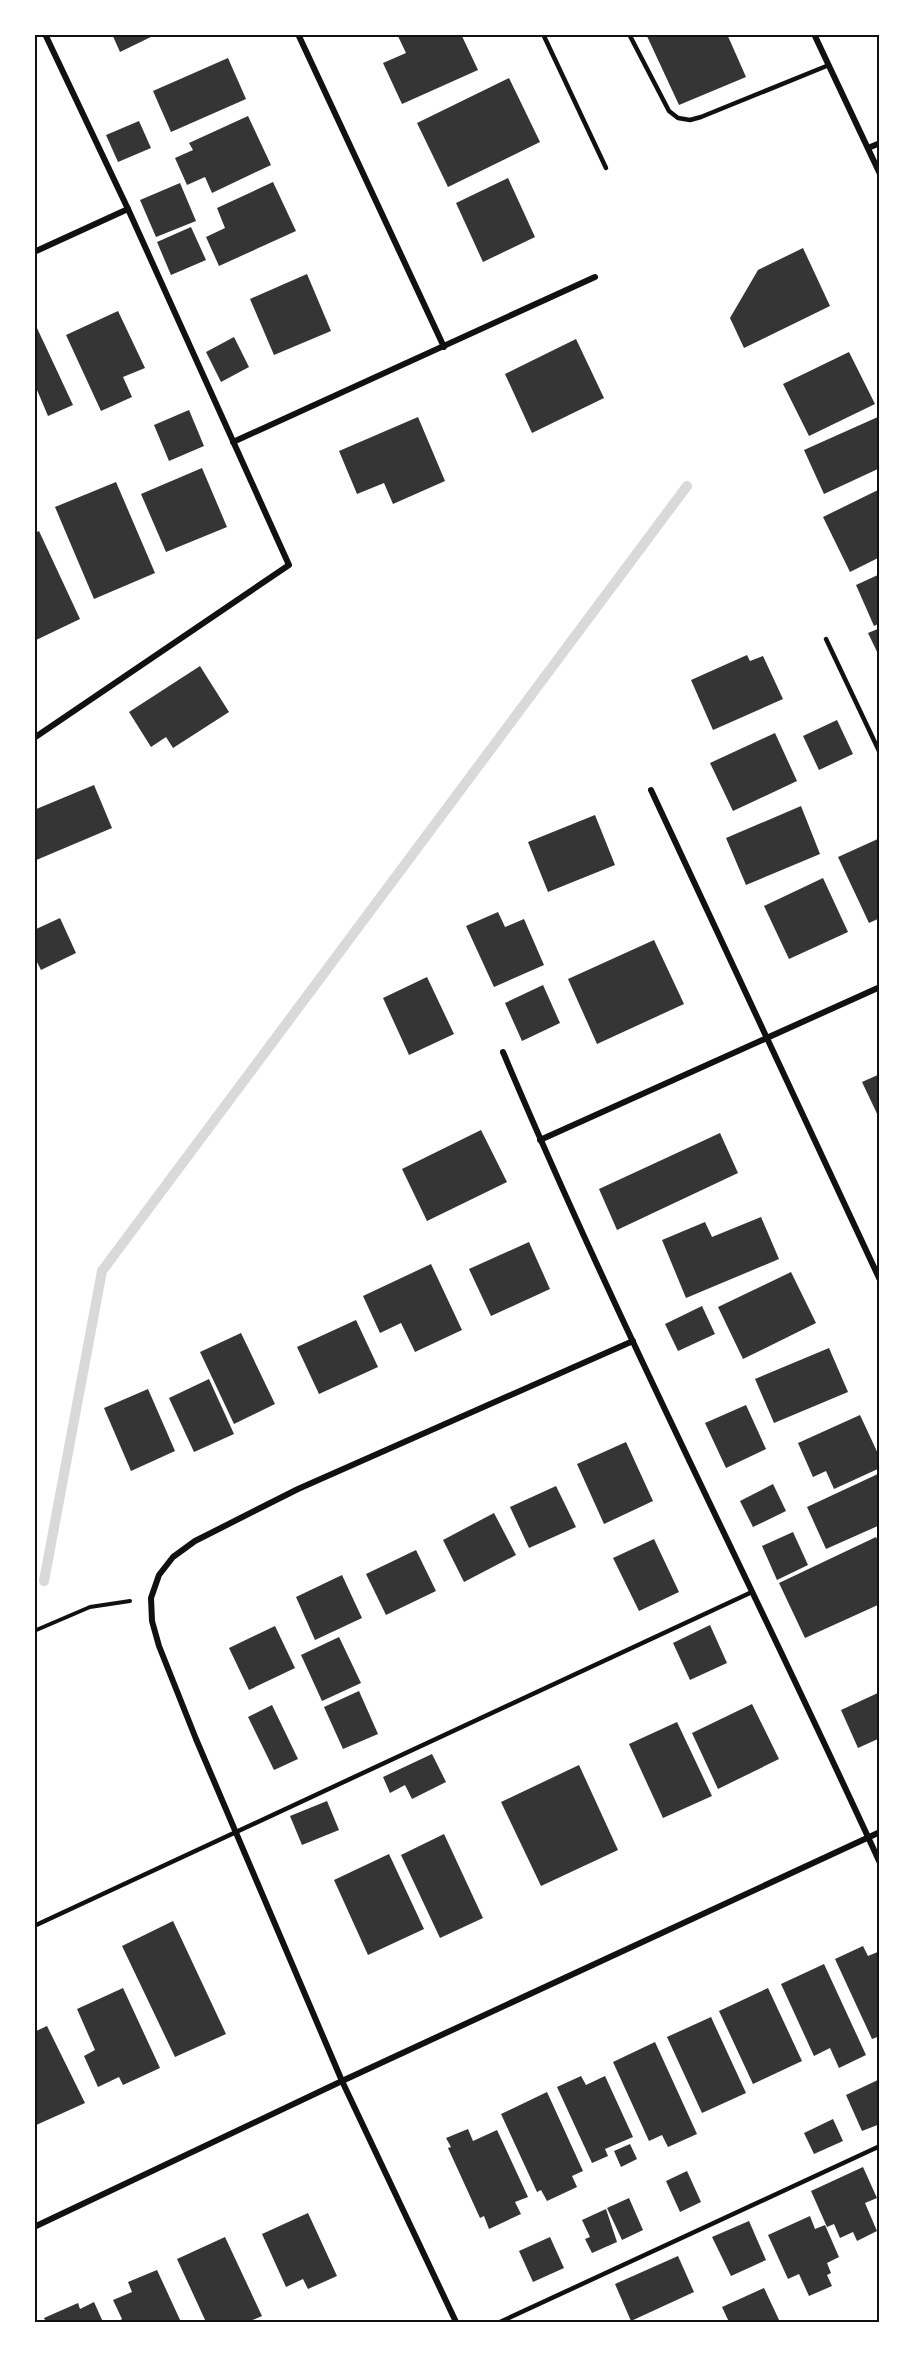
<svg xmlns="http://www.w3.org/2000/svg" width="914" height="2357" font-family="Roboto,sans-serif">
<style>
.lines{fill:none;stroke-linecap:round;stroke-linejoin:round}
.stream{stroke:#d9d9d9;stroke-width:10}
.building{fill:#353535}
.path{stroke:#111;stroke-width:4}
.service{stroke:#111;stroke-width:4.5}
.minor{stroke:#111;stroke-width:6}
.neatline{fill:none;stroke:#111;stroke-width:2}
</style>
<rect width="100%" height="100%" fill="#fff"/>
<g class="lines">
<path class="stream" d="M44 1581 102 1271 687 486"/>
</g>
<g class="building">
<path d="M112 34H157L120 52Z"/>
<path d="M397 34H461L478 70 402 104 383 63 406 53Z"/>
<path d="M646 34H727L746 77 679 105Z"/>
<path d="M228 58 246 99 171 132 153 91Z"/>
<path d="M509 78 540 142 448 187 417 123Z"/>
<path d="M248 116 271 165 212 193 205 177 187 185 175 158 193 150 189 143Z"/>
<path d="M139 121 151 148 118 162 106 135Z"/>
<path d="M508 178 535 237 483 262 456 203Z"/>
<path d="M273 182 296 231 219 266 206 237 225 228 217 208Z"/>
<path d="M180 183 196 221 156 237 140 200Z"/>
<path d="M191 227 206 260 171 275 157 242Z"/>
<path d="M803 248 830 306 744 348 730 318 758 270Z"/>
<path d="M307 274 331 331 274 355 250 299Z"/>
<path d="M118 311 145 368 123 377 132 397 101 411 66 335Z"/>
<path d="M37 328 73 405 48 416 37 390 34 391V330Z"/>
<path d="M234 337 249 367 221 382 206 352Z"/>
<path d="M576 339 604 398 532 433 505 374Z"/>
<path d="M849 352 875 404 809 436 783 384Z"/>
<path d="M189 410 204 446 169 461 154 425Z"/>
<path d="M880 416V468L824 494 804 450Z"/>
<path d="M418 417 445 481 393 504 384 483 357 494 339 451Z"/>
<path d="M202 468 227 527 166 552 141 494Z"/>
<path d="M116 482 155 573 94 599 55 507Z"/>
<path d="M880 489V557L850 572 823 517Z"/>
<path d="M39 531 80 619 34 641V533Z"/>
<path d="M880 574V623L874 626 856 585Z"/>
<path d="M880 628V658L868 633Z"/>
<path d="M747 655 750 661 763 656 783 699 713 730 691 680Z"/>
<path d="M200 666 229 712 173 748 166 737 151 747 129 712Z"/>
<path d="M837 720 853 754 819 770 803 736Z"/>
<path d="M775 733 797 781 733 811 710 763Z"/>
<path d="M94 785 112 828 34 861V810Z"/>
<path d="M801 806 820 854 746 885 726 838Z"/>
<path d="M595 815 615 865 548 892 528 842Z"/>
<path d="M880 838V918L869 923 838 857Z"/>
<path d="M823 878 848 932 789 959 764 906Z"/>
<path d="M498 912 505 927 524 919 544 965 494 987 466 926Z"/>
<path d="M60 918 76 953 41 970 34 956V930Z"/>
<path d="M654 940 684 1004 597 1044 568 979Z"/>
<path d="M427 977 454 1034 409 1055 383 998Z"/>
<path d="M543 985 560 1023 522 1041 505 1003Z"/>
<path d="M880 1074V1120L862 1082Z"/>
<path d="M481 1130 507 1182 427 1221 402 1169Z"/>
<path d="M720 1133 738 1173 617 1230 599 1189Z"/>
<path d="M761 1217 779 1259 686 1298 662 1240 705 1222 712 1237Z"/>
<path d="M529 1242 550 1289 491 1316 469 1269Z"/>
<path d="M431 1264 462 1330 415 1352 401 1323 380 1333 363 1296Z"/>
<path d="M791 1272 816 1323 743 1359 718 1307Z"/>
<path d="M702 1306 715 1334 678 1351 665 1324Z"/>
<path d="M356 1320 378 1367 319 1394 297 1347Z"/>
<path d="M241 1333 275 1404 234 1424 200 1352Z"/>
<path d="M829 1348 848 1392 774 1423 755 1379Z"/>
<path d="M209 1379 234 1434 194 1452 169 1398Z"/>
<path d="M148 1389 175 1451 131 1471 104 1408Z"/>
<path d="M746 1405 766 1449 726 1468 705 1423Z"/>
<path d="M860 1415 880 1458V1468L834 1489 826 1471 813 1477 798 1443Z"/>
<path d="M626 1442 653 1501 604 1524 577 1464Z"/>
<path d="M880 1473V1525L826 1549 807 1507Z"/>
<path d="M773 1484 786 1511 753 1527 740 1501Z"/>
<path d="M556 1486 576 1527 529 1548 510 1507Z"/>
<path d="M494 1513 516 1555 464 1582 443 1540Z"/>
<path d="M793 1532 808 1565 777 1580 762 1546Z"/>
<path d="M876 1537 880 1545V1604L805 1638 779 1583Z"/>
<path d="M654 1539 679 1592 639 1611 613 1558Z"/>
<path d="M416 1550 436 1591 386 1615 366 1574Z"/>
<path d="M342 1575 362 1618 315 1640 296 1597Z"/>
<path d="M710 1625 727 1663 690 1680 673 1643Z"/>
<path d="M275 1626 295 1668 249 1690 229 1648Z"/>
<path d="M339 1637 361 1683 322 1701 301 1655Z"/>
<path d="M359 1691 378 1734 343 1749 324 1707Z"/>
<path d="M880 1692V1738L858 1748 841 1710Z"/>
<path d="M752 1704 779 1759 718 1789 692 1733Z"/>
<path d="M272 1705 298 1759 274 1770 248 1717Z"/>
<path d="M677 1722 712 1796 663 1818 629 1744Z"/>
<path d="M432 1754 446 1782 412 1799 405 1785 390 1793 383 1777Z"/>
<path d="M579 1765 618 1850 541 1886 501 1802Z"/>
<path d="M327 1801 339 1830 302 1845 290 1816Z"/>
<path d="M444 1834 483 1918 440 1938 401 1855Z"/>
<path d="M389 1854 424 1929 368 1955 334 1880Z"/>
<path d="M173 1921 226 2034 175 2057 122 1946Z"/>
<path d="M863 1946 868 1956 880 1951V2036L872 2039 835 1959Z"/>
<path d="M824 1964 866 2055 839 2068 830 2048 814 2056 781 1984Z"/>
<path d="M123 1988 160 2068 123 2085 119 2077 98 2087 84 2056 95 2050 77 2009Z"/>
<path d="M768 1988 802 2061 753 2084 719 2011Z"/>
<path d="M711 2017 746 2093 702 2113 667 2037Z"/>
<path d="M47 2026 85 2103 34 2126V2032Z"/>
<path d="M655 2042 697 2134 668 2147 662 2135 649 2141 613 2062Z"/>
<path d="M581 2076 586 2085 605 2076 633 2137 605 2149 608 2156 592 2163 557 2087Z"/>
<path d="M880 2079V2124L862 2131 846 2095Z"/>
<path d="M547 2092 583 2171 572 2176 577 2187 547 2201 541 2190 537 2192 501 2114Z"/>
<path d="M833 2119 843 2141 814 2154 804 2133Z"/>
<path d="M468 2129 473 2141 497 2130 528 2197 515 2202 521 2214 489 2229 484 2216 480 2218 448 2148 451 2147 446 2138Z"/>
<path d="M630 2144 637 2159 621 2167 614 2151Z"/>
<path d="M863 2167 877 2198 865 2203 877 2231 857 2241 853 2232 840 2238 834 2224 827 2227 811 2191Z"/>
<path d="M687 2171 701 2202 680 2212 666 2181Z"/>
<path d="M629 2198 643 2230 622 2240 607 2208Z"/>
<path d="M606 2209 617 2242 592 2253 585 2239 590 2237 582 2220Z"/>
<path d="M308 2213 337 2276 308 2289 303 2279 286 2287 262 2234Z"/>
<path d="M810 2216 815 2229 825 2225 839 2257 827 2263 831 2273 827 2275 832 2286 809 2296 799 2274 788 2279 768 2235Z"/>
<path d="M749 2221 766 2260 731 2276 712 2237Z"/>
<path d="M225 2237 262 2316 248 2322H206L177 2259Z"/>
<path d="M550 2237 564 2268 533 2282 519 2251Z"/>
<path d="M678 2256 694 2292 631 2321 615 2284Z"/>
<path d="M157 2270 181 2322H120L119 2321 122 2319 113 2300 132 2292 128 2282Z"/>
<path d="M764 2288 780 2322H729L722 2307Z"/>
<path d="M94 2302 103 2322H46L44 2318 78 2303 80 2309Z"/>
</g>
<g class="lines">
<path class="path" d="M34 1631 90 1607 130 1601"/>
<g class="service">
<path d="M543 34 606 168"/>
<path d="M629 34 669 111 678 118 690 120 701 117 829 65"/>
<path d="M826 639 880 753"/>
<path d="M34 1926 752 1592"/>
<path d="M500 2322 880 2146"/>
</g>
<g class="minor">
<path d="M298 34 444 347"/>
<path d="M814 34 880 174"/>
<path d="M868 148 880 143"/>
<path d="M34 252 128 209"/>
<path d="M233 442 595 277"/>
<path d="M34 738 289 565 128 209 45 34"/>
<path d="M651 790 880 1280"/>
<path d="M503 1052C619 1327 756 1592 880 1863"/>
<path d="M540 1140 880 987"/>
<path d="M34 2227 342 2081 880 1832"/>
<path d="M456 2322 342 2081 196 1739 159 1646 152 1621 151 1598 159 1575 173 1557 195 1541 298 1489 633 1341"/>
</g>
</g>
<rect width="914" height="2357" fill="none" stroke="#ffffff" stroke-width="72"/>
<rect x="36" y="36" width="842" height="2285" class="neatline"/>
</svg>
